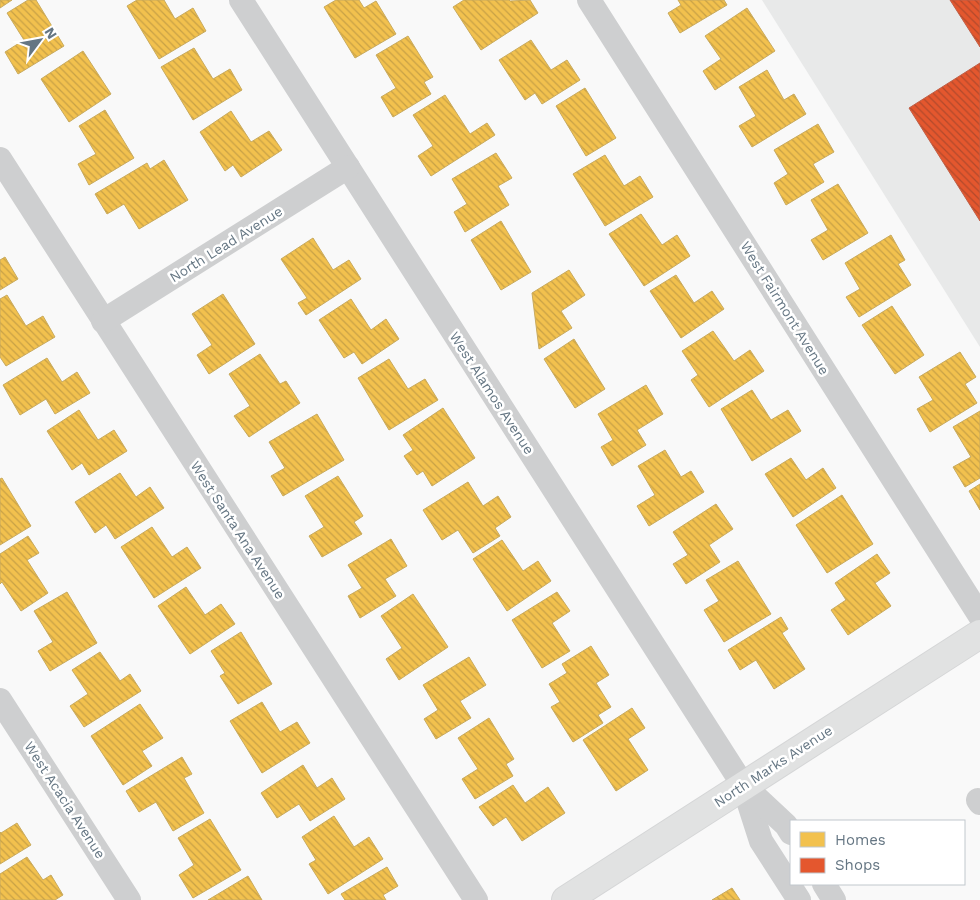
<svg xmlns="http://www.w3.org/2000/svg" width="980" height="900" font-family="'Work Sans',sans-serif">
<style>
.built{fill:#e8e9e9}
.homes{fill:url(#homes-back-hatch);stroke:#c8aa5e}
.shops{fill:url(#shops-back-hatch);stroke:#be6048}
.lines{fill:none;stroke-linecap:round;stroke-linejoin:round}
.major-casing{stroke:#d5d6d7;stroke-width:30}
.minor{stroke:#cecfd0;stroke-width:24}
.major{stroke:#e1e2e2;stroke-width:28}
.labels{text-anchor:middle;stroke-width:5;stroke-linejoin:round;paint-order:stroke}
.street-label{font-size:14px;fill:#657683;stroke:#fff}
</style>
<defs>
<pattern id="homes-back-hatch" width="6" height="6" patternUnits="userSpaceOnUse" patternTransform="scale(1.25)"><rect width="6" height="6" fill="#f2c14e"/><path d="M-1 5l2 2M0 0l6 6M5-1l2 2" fill="none" stroke="#c8a146"/></pattern>
<pattern id="shops-back-hatch" width="6" height="6" patternUnits="userSpaceOnUse" patternTransform="scale(1.25)"><rect width="6" height="6" fill="#e4572e"/><path d="M-1 5l2 2M0 0l6 6M5-1l2 2" fill="none" stroke="#b24a2c"/></pattern>
</defs>
<rect width="100%" height="100%" fill="#f9f9f9"/>
<path class="built" d="M762 0H980V347Z"/>
<g class="homes">
<path d="M0 0H12L0 8Z"/>
<path d="M28 0H36L64 46 18 74 5 52 24 40 7 13Z"/>
<path d="M137 0H164L175 19 193 8 206 31 159 59 127 6Z"/>
<path d="M336 0H359L364 8 376 1 396 34 355 58 324 7Z"/>
<path d="M464 0H509L510 1 530 0 538 13 481 50 453 7Z"/>
<path d="M678 0H724L727 5 680 33 668 13 681 5Z"/>
<path d="M747 8 775 51 715 90 703 71 721 59 705 36Z"/>
<path d="M408 36 433 77 424 82 431 94 393 117 381 97 396 88 376 55Z"/>
<path d="M531 40 551 70 567 60 580 80 542 104 535 93 525 100 499 60Z"/>
<path d="M194 48 213 79 230 69 242 90 193 120 161 67Z"/>
<path d="M83 51 111 94 69 122 41 79Z"/>
<path d="M767 70 784 100 794 94 806 114 752 147 739 126 756 116 739 87Z"/>
<path d="M585 88 616 138 586 156 556 106Z"/>
<path d="M445 95 470 134 487 123 495 135 431 176 418 156 433 146 413 115Z"/>
<path d="M105 110 134 158 89 185 78 164 96 154 79 126Z"/>
<path d="M231 111 251 142 269 131 282 150 241 177 233 165 225 171 200 132Z"/>
<path d="M818 124 834 152 813 164 824 182 786 205 774 183 788 174 774 150Z"/>
<path d="M496 153 512 178 498 186 509 205 465 232 454 212 467 204 452 179Z"/>
<path d="M605 155 624 186 640 176 653 197 605 226 573 174Z"/>
<path d="M164 160 188 200 139 229 124 204 107 214 95 194 147 163 150 169Z"/>
<path d="M838 184 868 233 823 260 811 240 828 230 811 200Z"/>
<path d="M641 214 662 245 677 235 690 256 644 286 609 234Z"/>
<path d="M501 221 531 272 501 290 471 240Z"/>
<path d="M891 235 905 260 898 264 911 285 859 317 846 297 860 289 845 263Z"/>
<path d="M313 238 333 270 349 260 361 279 306 315 298 303 307 298 281 259Z"/>
<path d="M5 257 18 279 0 290V260Z"/>
<path d="M569 270 585 295 561 311 572 328 539 349 532 293Z"/>
<path d="M676 275 694 303 712 291 724 309 681 338 650 291Z"/>
<path d="M223 294 255 344 209 374 197 355 212 345 192 314Z"/>
<path d="M7 295 26 326 43 316 55 337 6 366 0 357V299Z"/>
<path d="M351 299 371 330 386 319 399 339 362 364 354 352 344 358 319 320Z"/>
<path d="M892 306 924 355 895 374 862 325Z"/>
<path d="M713 331 734 361 750 350 764 371 709 407 691 380 698 375 682 351Z"/>
<path d="M574 339 605 389 575 408 544 359Z"/>
<path d="M960 352 976 377 965 384 977 403 930 432 917 409 933 400 919 377Z"/>
<path d="M260 354 280 384 286 381 300 403 249 437 234 416 250 406 229 374Z"/>
<path d="M47 358 62 382 77 372 90 393 55 414 46 399 20 415 3 385Z"/>
<path d="M389 359 408 389 425 379 438 400 389 430 358 378Z"/>
<path d="M646 385 663 414 637 430 646 445 612 466 601 447 613 440 598 414Z"/>
<path d="M752 390 771 420 788 410 801 431 752 461 721 409Z"/>
<path d="M443 408 475 458 432 486 423 471 417 475 404 456 413 450 403 435Z"/>
<path d="M79 410 98 440 114 430 127 451 89 475 82 463 72 470 47 431Z"/>
<path d="M980 411V478L965 487 953 467 971 457 953 427Z"/>
<path d="M317 414 344 460 283 496 271 476 285 468 269 442Z"/>
<path d="M665 450 681 477 691 471 704 492 649 526 637 506 655 495 638 466Z"/>
<path d="M791 458 806 480 823 468 836 488 793 517 765 474Z"/>
<path d="M120 473 136 497 150 487 164 508 115 539 106 525 95 533 75 502Z"/>
<path d="M338 476 363 516 354 522 362 534 322 557 309 536 324 527 305 496Z"/>
<path d="M2 478 31 526 0 545V479Z"/>
<path d="M468 482 483 506 498 496 511 517 495 528 500 536 473 553 458 530 442 540 423 510Z"/>
<path d="M980 484V510L969 491Z"/>
<path d="M842 495 873 544 827 573 796 525Z"/>
<path d="M716 504 733 529 709 545 720 562 686 584 673 564 688 555 673 532Z"/>
<path d="M152 527 172 557 187 547 201 568 154 598 121 547Z"/>
<path d="M28 536 39 553 27 560 48 593 21 611 2 582 0 584V554Z"/>
<path d="M391 539 407 566 385 579 396 596 360 618 348 596 362 588 348 565Z"/>
<path d="M502 540 523 571 538 561 551 581 507 611 473 559Z"/>
<path d="M877 554 890 573 875 583 891 606 848 635 831 610 846 600 835 583Z"/>
<path d="M738 561 771 614 724 642 704 610 719 601 706 580Z"/>
<path d="M186 587 205 615 221 604 235 624 190 654 158 606Z"/>
<path d="M67 592 97 643 50 671 38 651 53 642 34 611Z"/>
<path d="M557 592 570 611 552 623 570 651 542 668 512 620Z"/>
<path d="M413 594 448 647 399 680 386 659 402 648 381 616Z"/>
<path d="M781 617 788 629 782 633 805 669 774 689 756 660 740 670 728 650Z"/>
<path d="M241 632 272 684 238 704 220 676 225 673 211 651Z"/>
<path d="M591 646 609 675 596 683 611 707 598 715 603 723 573 742 551 707 560 702 549 684 567 673 562 664Z"/>
<path d="M100 652 120 681 130 674 141 691 84 727 70 706 88 694 72 670Z"/>
<path d="M469 657 486 685 460 701 471 718 436 739 424 719 438 710 423 685Z"/>
<path d="M262 702 280 732 297 722 310 743 262 773 230 721Z"/>
<path d="M140 704 163 738 142 751 152 766 123 785 91 736Z"/>
<path d="M632 708 645 728 628 739 648 770 616 791 583 740Z"/>
<path d="M489 718 514 759 506 764 513 776 475 799 462 779 478 769 458 738Z"/>
<path d="M182 757 192 774 184 778 204 813 173 831 156 802 139 812 126 791Z"/>
<path d="M303 765 317 788 332 778 345 799 310 821 299 804 277 818 261 793Z"/>
<path d="M513 785 525 803 548 787 565 813 522 841 506 817 493 826 479 807Z"/>
<path d="M334 816 354 847 369 837 383 859 328 894 309 864 316 860 302 837Z"/>
<path d="M210 819 241 870 193 898 179 875 194 865 178 838Z"/>
<path d="M17 823 31 845 0 864V832L1 833Z"/>
<path d="M27 857 43 880 51 875 63 895 55 900H0V874Z"/>
<path d="M387 867 398 886 383 895 386 900H345L341 894Z"/>
<path d="M248 876 262 900H208Z"/>
<path d="M732 888 740 900H712Z"/>
</g>
<g class="shops">
<path d="M950 0H980V47Z"/>
<path d="M980 63V221L909 108Z"/>
</g>
<g class="lines">
<defs>
<path id="major" d="M566 900 980 634"/>
</defs>
<use href="#major" class="major-casing"/>
<g class="minor">
<path d="M241 0 743 785 761 841 799 900"/>
<path d="M589 0 980 616"/>
<path d="M0 159 476 900"/>
<path d="M103 321 348 167"/>
<path d="M0 700 129 900"/>
<path d="M744 786 786 825 791 833"/>
<path d="M978 800 980 803"/>
<path d="M824 884 834 900"/>
</g>
<use href="#major" class="major"/>
</g>
<g class="labels">
<g class="street-label">
<text transform="translate(226 244) rotate(-32)" y="5">North Lead Avenue</text>
<text transform="translate(785 308) rotate(58)" y="5">West Fairmont Avenue</text>
<text transform="translate(492 393) rotate(57)" y="5">West Alamos Avenue</text>
<text transform="translate(238 530) rotate(57)" y="5">West Santa Ana Avenue</text>
<text transform="translate(773 766) rotate(-33)" y="5">North Marks Avenue</text>
<text transform="translate(65 800) rotate(57)" y="5">West Acacia Avenue</text>
</g>
</g>
<rect x="790" y="820" width="175" height="65" fill="#ffffff" stroke="#c1c8cd"/>
<rect x="800" y="832" width="25" height="15" fill="#f2c14e" stroke="#c1c8cd"/>
<text x="835" y="845" font-size="15" fill="#657683">Homes</text>
<rect x="800" y="858" width="25" height="15" fill="#e4572e" stroke="#c1c8cd"/>
<text x="835" y="870" font-size="15" fill="#657683">Shops</text>
<g transform="translate(40 40) rotate(58)" stroke="#ffffff" stroke-width="4" paint-order="stroke">
<path d="M0-4L9 19L0 12L-9 19Z" fill="#657683"/>
<text y="-8" font-size="14" font-weight="bold" text-anchor="middle" fill="#657683">N</text>
</g>
</svg>
